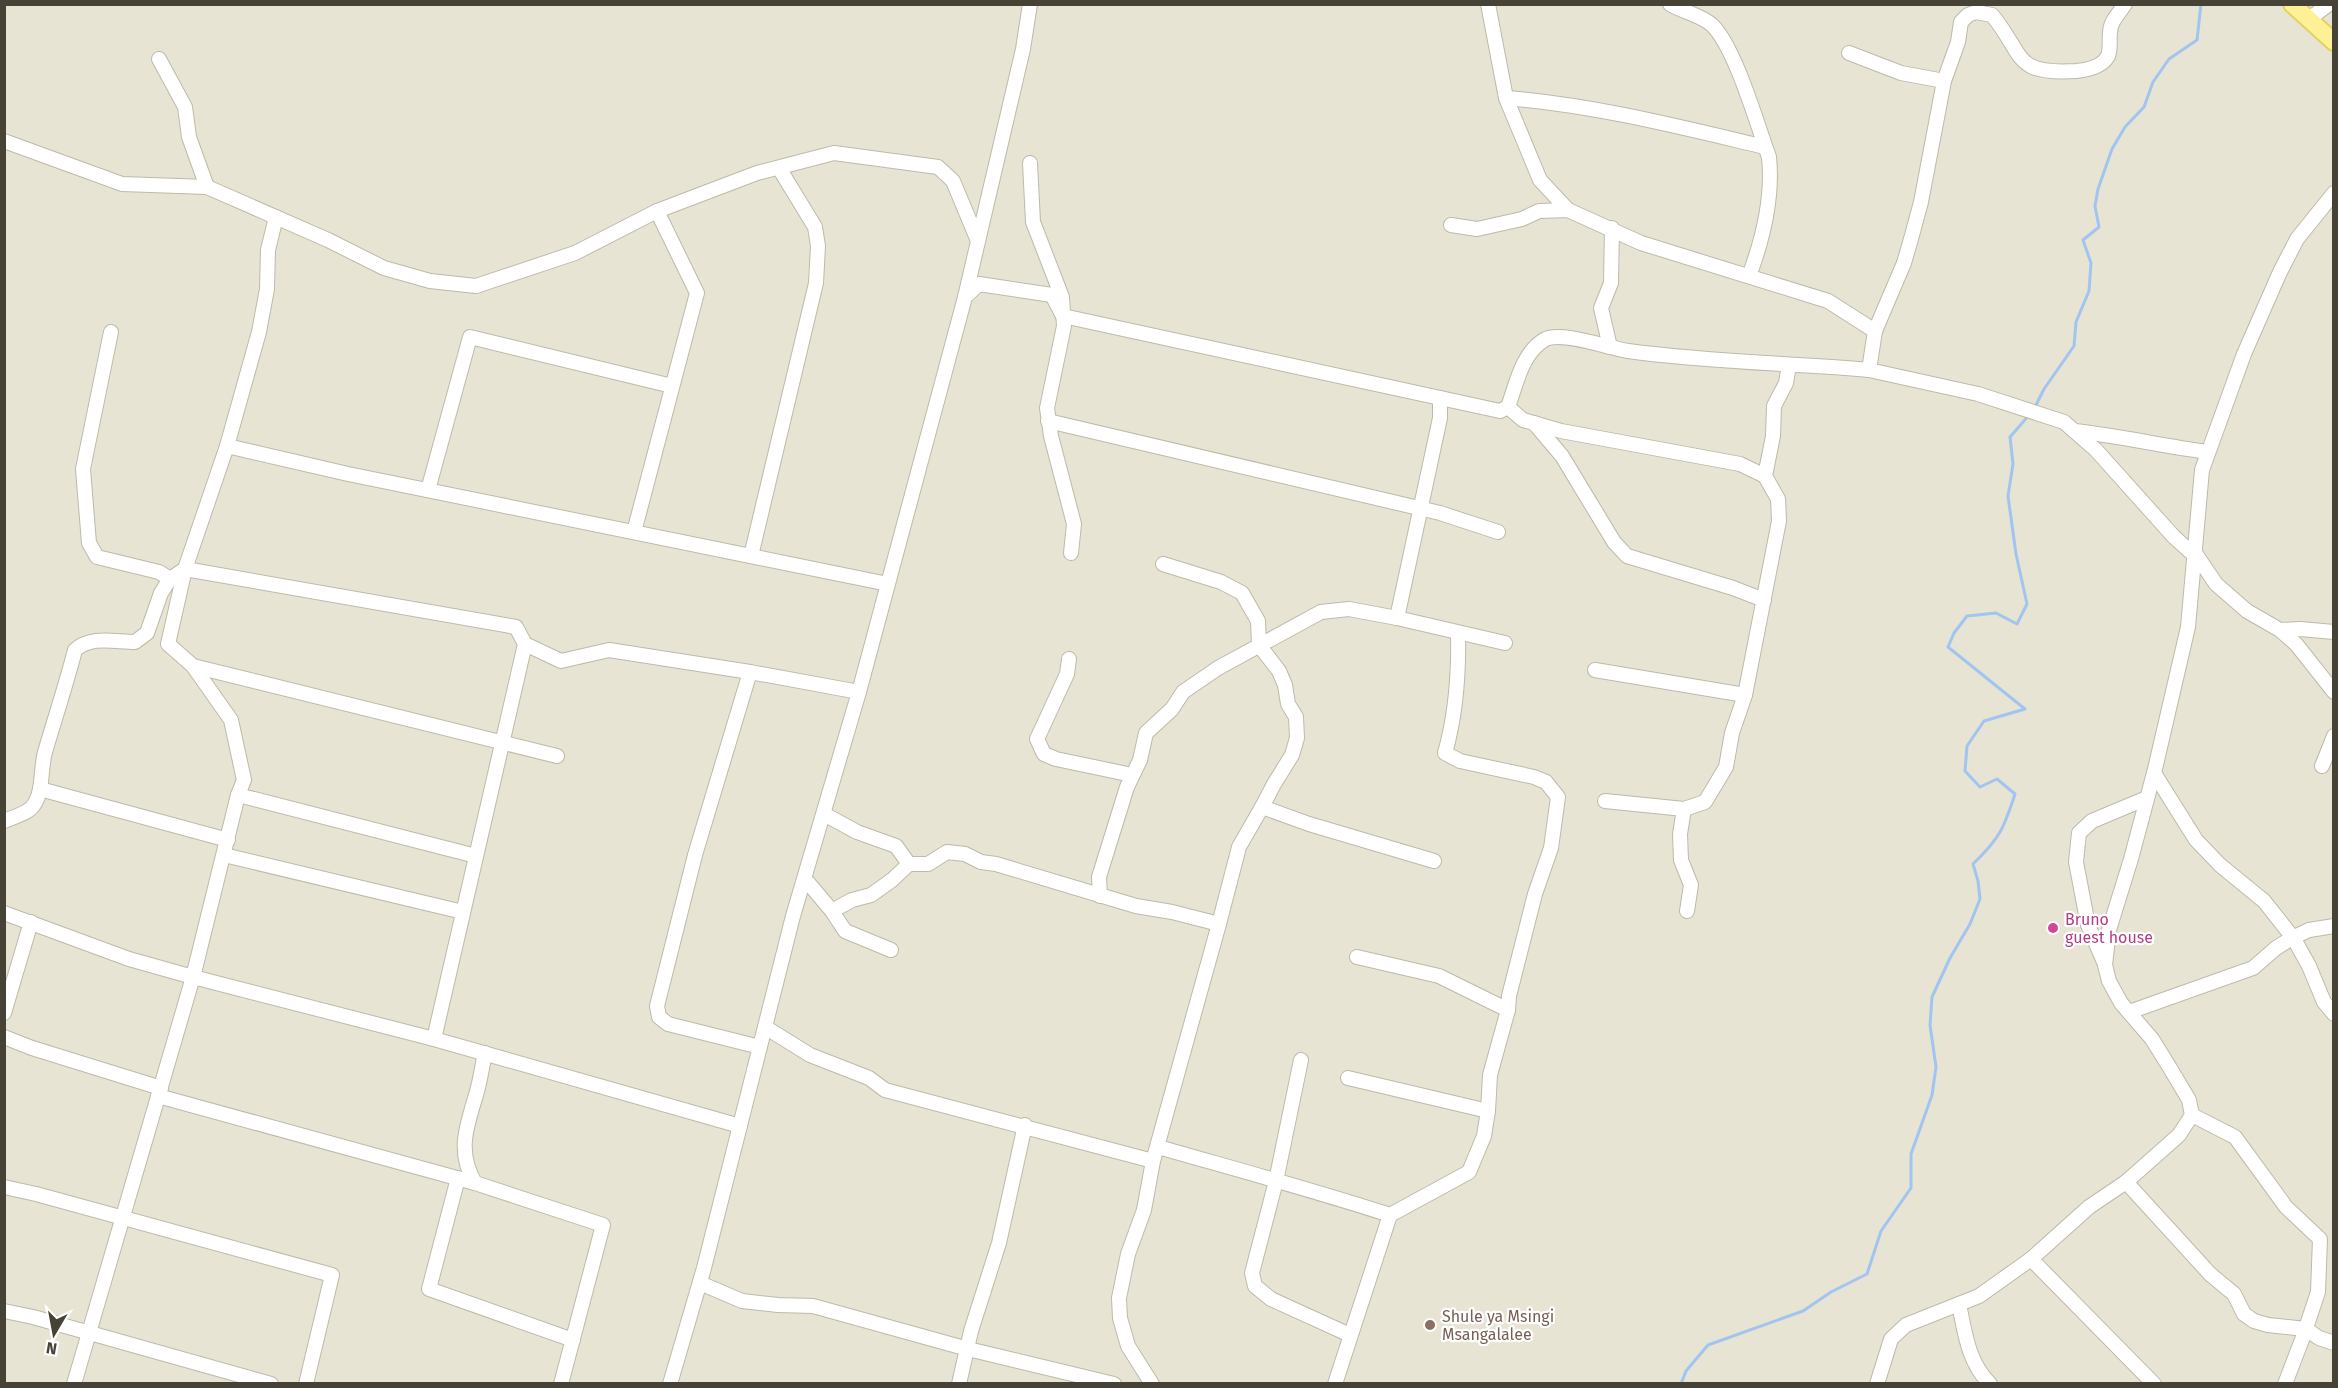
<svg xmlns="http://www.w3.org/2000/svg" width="2338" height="1388" font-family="'Fira Sans',sans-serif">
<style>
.residential{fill:#e7e4d4}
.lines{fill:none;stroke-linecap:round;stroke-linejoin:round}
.stream{stroke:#a2c4f0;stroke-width:3}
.minor-casing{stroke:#bebaa9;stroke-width:16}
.major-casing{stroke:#e3d064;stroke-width:20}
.minor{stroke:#fff;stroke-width:14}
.major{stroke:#fef094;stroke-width:16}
.hotel-dot{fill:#d1479c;stroke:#fff;stroke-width:2}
.education-dot{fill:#8d6e63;stroke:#fff;stroke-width:2}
.labels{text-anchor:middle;stroke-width:4.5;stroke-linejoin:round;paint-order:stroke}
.hotel-label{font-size:16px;fill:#b23c85;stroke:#fff;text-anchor:start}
.education-label{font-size:16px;fill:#785e54;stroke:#fff;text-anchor:start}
</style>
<rect width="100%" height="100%" fill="#f3f1e6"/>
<rect class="residential" x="5" y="5" width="2328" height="1378"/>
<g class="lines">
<g class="stream">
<path d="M2034 409 2044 389 2074 346 2076 322 2089 291 2091 263 2083 240 2099 227 2095 206 2098 189 2112 149 2125 127 2144 107 2153 82 2169 59 2197 40 2201 4"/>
<path d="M1681 1384 1686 1371 1708 1345 1803 1311 1831 1292 1867 1274 1881 1231 1911 1188V1154L1932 1095 1936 1067 1930 1025 1932 997 1950 958 1970 924 1980 899 1978 881 1973 864C2000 838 2004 828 2015 794L1997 779 1980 787 1965 771 1967 746 1984 721 2025 709 1948 647 1954 633 1967 616 1996 613 2017 624 2027 604 2016 554 2008 496 2013 464 2010 437 2030 414"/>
</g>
<defs>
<g id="minor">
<path d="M1488 4 1506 98 1540 180 1568 210"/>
<path d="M1670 4C1683 12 1701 15 1712 25 1735 47 1757 124 1769 157 1773 196 1763 239 1749 276"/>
<path d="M2309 19 2329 4"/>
<path d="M1849 53 1901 73 1944 81"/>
<path d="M159 59 185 107 189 137 207 187"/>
<path d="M1506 98C1594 105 1680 127 1765 147"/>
<path d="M4 141 122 184 207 187 328 240 384 268 430 281 476 286 575 253 657 211 757 173 834 153 938 167 953 181 978 241"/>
<path d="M1030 163 1033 222 1062 297 1064 326 1047 408 1051 436 1074 524 1071 553"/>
<path d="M1451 225 1477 229 1522 219 1539 211 1568 210 1641 243 1828 301 1875 331 1869 370 1978 394 2064 422 2096 450 2174 537 2193 554"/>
<path d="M965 297 1023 49 1030 4"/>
<path d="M1875 331 1904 263 1911 239 1921 202 1944 81 1958 42 1961 22 1968 15 1976 12 1992 15C2025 55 2012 75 2076 71 2087 70 2102 67 2108 56 2111 48 2109 40 2110 33 2110 21 2119 14 2125 4"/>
<path d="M111 332 83 469 89 543 97 557 159 572 170 579 185 569 516 627 525 644 561 661 609 650 750 672 859 692"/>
<path d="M1610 347 1601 308 1611 283 1612 228"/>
<path d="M1508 407 1523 420 1561 431 1740 464 1765 476"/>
<path d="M1048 421 1440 513 1498 532"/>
<path d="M1534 423 1562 456 1614 542 1627 556 1733 588 1764 600"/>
<path d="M2075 431C2120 436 2163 446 2208 452"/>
<path d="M227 446 348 474 888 584"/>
<path d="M428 490 470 337 672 386"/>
<path d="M634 532 697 293 657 211"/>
<path d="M2193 550 2216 584 2247 611 2280 630 2296 644 2334 692"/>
<path d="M751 556 816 283 818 246 815 227 779 168"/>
<path d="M1163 564 1221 582 1242 593 1258 621 1259 645 1279 671 1285 685 1288 704 1296 717 1297 738 1292 755 1274 784 1262 807 1309 824 1434 861"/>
<path d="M1397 618 1505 643"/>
<path d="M2280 630 2300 629 2334 632"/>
<path d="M1458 633C1459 674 1456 714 1445 753L1460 761 1534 777 1546 782 1558 797 1551 848 1535 894 1509 996 1508 1010 1490 1075 1488 1111"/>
<path d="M1069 659 1067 674 1037 739 1044 754 1056 759 1132 775"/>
<path d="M193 666 557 756"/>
<path d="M1595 670 1745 695"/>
<path d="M750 672 695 855 657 1006 659 1017 668 1024 760 1047"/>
<path d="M2322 766 2334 736"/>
<path d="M2154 773 2196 840 2220 865 2264 901 2294 939 2309 966 2324 1002 2334 1014"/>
<path d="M40 789 228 840"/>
<path d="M238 795 476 856"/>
<path d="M1605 801 1684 809"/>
<path d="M824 814 857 832 896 846 909 864"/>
<path d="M4 821C13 817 27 814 33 806 44 791 40 770 45 752 55 718 66 685 75 650 91 635 115 642 135 642L147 633 161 593 170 579"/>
<path d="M224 855 463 912"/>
<path d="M805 879 832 911 845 931 891 950"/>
<path d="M1100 896 1099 877 1127 787 1140 760 1146 733 1172 709 1183 692 1218 668 1321 612 1349 609 1397 618 1440 418V398"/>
<path d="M832 911 852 900 871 895 892 880 909 864H928L947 852 965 854 981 862 996 864 1136 906 1172 912 1219 924 1153 1161 1144 1210 1128 1254 1119 1298 1120 1318 1128 1346 1152 1384"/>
<path d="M1687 911 1691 885 1681 860 1680 834 1684 809 1705 802 1726 767 1732 733 1745 695 1779 521 1778 499 1765 476 1773 436 1774 406 1786 383 1789 365"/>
<path d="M4 913 129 959 193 977 434 1039 740 1126"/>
<path d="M1219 924 1239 847 1262 807"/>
<path d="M1357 957 1439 976 1508 1010"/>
<path d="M2104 962 2088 925 2076 862 2079 833 2092 821 2147 798"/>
<path d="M2129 1012 2253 968 2276 948 2292 938 2309 930 2334 926"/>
<path d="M4 1013 31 922"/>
<path d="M765 1027 810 1055 869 1078 885 1090 1153 1161"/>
<path d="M4 1037 32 1048 161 1088"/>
<path d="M434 1039 525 644"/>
<path d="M485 1053C482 1067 480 1082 476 1095 466 1128 457 1152 475 1183L603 1225 561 1384"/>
<path d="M1301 1060 1276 1181 1252 1273 1255 1286 1271 1299 1350 1335"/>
<path d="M158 1096 475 1183"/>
<path d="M2192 1115 2235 1137 2286 1207 2320 1239 2318 1292 2303 1337 2285 1384"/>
<path d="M1158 1147C1235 1169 1313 1190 1390 1215"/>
<path d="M458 1178 429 1289 573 1340"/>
<path d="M2126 1182 2210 1274 2234 1294 2244 1314 2254 1321 2268 1325 2306 1329 2319 1338 2334 1343"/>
<path d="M4 1187 36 1194 332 1275 306 1384"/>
<path d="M2031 1259 2154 1384"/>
<path d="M700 1283 742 1301 778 1305 813 1306 968 1349 1114 1384"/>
<path d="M1959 1304C1965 1333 1968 1362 1990 1384"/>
<path d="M4 1311 33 1317 271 1384"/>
<path d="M74 1384 193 977 238 795 244 780 231 720 193 666 168 644 185 569 227 446 259 332 267 289 268 250 276 217"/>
<path d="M670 1384 704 1268 793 916 859 692 965 297 979 284 1052 295 1063 316 1500 411 1508 407C1516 385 1522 353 1544 340 1559 330 1609 348 1628 351 1708 362 1789 363 1869 370"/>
<path d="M959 1384 971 1331 999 1243 1025 1125"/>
<path d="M1335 1384 1390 1215 1469 1172 1484 1136 1488 1111 1348 1078"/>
<path d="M1877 1384 1891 1339 1906 1325 1979 1296 2031 1259 2089 1207 2126 1182 2179 1135 2192 1115 2189 1100 2170 1068 2152 1039 2121 1003 2109 981 2105 965 2109 930 2131 859 2155 769 2188 627 2202 470 2244 354 2280 272 2297 239 2334 193"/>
</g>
<path id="major" d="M2292 4 2334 42"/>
</defs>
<use href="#minor" class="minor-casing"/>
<use href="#major" class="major-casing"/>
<use href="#minor" class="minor"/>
<use href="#major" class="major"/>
</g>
<circle class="hotel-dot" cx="2053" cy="928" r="6"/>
<circle class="education-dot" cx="1430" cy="1325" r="6"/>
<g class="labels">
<g class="hotel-label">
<text x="2065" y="925">Bruno<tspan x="2065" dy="18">guest house</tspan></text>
</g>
<g class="education-label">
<text x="1442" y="1322">Shule ya Msingi<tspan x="1442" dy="18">Msangalalee</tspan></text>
</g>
</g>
<rect width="2338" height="1388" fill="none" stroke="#464235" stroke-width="12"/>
<g transform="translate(54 1334) rotate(190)" stroke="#ffffff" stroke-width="4.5" paint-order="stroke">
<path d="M0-4.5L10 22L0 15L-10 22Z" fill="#464235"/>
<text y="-9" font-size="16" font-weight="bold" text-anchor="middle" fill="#464235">N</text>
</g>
</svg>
